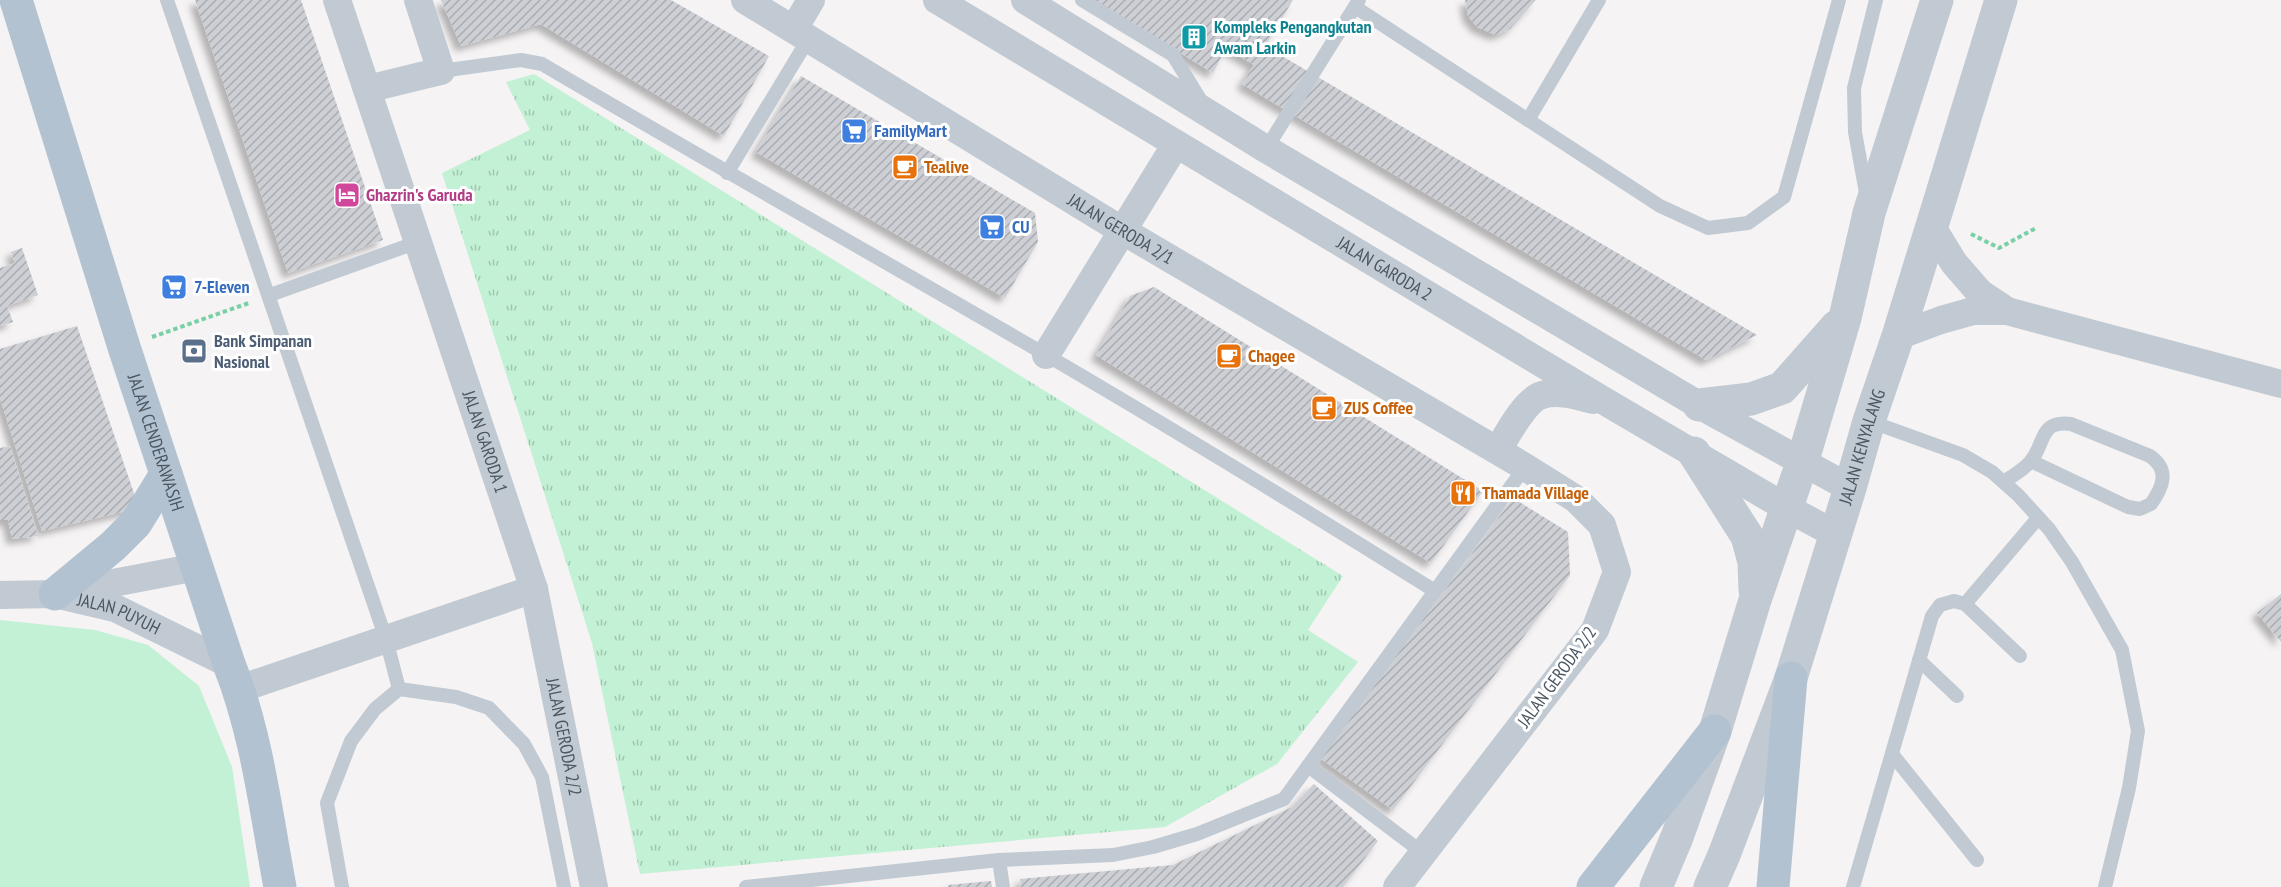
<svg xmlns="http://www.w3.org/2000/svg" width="2281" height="887" font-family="'PT Sans Narrow',sans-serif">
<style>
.grass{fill:url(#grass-tufts)}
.park{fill:#c3f1d5}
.building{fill:url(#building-hatch);filter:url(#shadow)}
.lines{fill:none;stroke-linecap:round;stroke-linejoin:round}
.path{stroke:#7ad0a6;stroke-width:4;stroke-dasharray:4.5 3;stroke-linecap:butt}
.service{stroke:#c1cad2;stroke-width:14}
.minor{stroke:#c1cad2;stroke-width:28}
.tertiary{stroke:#c1cad2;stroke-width:33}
.primary{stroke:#b3c2d1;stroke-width:33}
.labels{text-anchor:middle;stroke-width:6;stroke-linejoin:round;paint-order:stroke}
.culture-label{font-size:18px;font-weight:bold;fill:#0d838f;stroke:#fff;text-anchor:start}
.shop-label{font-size:18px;font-weight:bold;fill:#366cbe;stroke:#fff;text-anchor:start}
.food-label{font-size:18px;font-weight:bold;fill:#c56008;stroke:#fff;text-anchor:start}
.hotel-label{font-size:18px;font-weight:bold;fill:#b23c85;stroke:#fff;text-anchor:start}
.street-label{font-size:18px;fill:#4a5661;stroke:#fff}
.service-label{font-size:18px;font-weight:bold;fill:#4e5e75;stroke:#fff;text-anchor:start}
</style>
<defs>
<pattern id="grass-tufts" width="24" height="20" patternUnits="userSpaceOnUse" patternTransform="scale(1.5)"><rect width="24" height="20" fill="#c3f1d5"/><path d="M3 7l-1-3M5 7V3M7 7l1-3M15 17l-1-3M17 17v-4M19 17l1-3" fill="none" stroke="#a0c6b0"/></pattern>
<pattern id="building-hatch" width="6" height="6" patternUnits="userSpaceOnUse" patternTransform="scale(1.5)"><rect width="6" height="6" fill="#cdcfd5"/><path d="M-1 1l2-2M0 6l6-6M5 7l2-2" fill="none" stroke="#a8abb0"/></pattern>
<filter id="shadow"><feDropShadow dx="-5.5" dy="5.5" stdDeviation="3" flood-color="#0004"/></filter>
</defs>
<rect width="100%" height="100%" fill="#f5f3f3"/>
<path class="grass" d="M534 74 1343 576 1308 630 1358 662 1277 764 1165 827 640 874 592 643 442 173 530 130 506 82Z"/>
<path class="park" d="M0 620 95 630 148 645 199 686 232 767 250 887H0Z"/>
<g class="building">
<path d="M195 0H301L383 240 288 273Z"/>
<path d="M441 0H671L769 56 724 136 541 24 461 46Z"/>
<path d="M1094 0H1293L1265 46 1757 335 1706 360 1242 84 1254 65 1226 48 1213 73Z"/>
<path d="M1465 0H1536L1510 29 1496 35 1477 27 1468 16Z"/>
<path d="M801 76 1035 213 1038 242 1005 298 756 152Z"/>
<path d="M22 248 38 295 7 306 13 322 0 326V268L15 263 11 252Z"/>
<path d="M1154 287 1483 491 1431 563 1096 355 1130 296Z"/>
<path d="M77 326 139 508 42 531 0 398V349Z"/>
<path d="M10 446 38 536 12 539 8 520H0V448Z"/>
<path d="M1513 498 1568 532 1570 575 1393 810 1320 758Z"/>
<path d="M2281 594V642L2257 613Z"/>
<path d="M1314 784 1378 841 1343 887H1021L1020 879 1173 865 1292 807Z"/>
<path d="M991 881 992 887H948V885Z"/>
</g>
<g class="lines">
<g class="path">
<path d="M1971 234 1999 248 2036 228"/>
<path d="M152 337 249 303"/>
</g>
<g class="service">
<path d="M167 0 386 639 399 689"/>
<path d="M1082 0 1173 55 1201 101"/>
<path d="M1355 7 1660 206 1708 228 1748 223 1784 197 1839 0"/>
<path d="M441 71 521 60 542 64C710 163 879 258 1048 356 1178 432 1307 511 1435 591"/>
<path d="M1528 120 1599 0"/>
<path d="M1266 149 1359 0"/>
<path d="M727 173 809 38"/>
<path d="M1866 193 1855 132 1854 88 1876 0"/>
<path d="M270 295 418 242"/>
<path d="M1869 421 1963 455 1992 472 2018 495 2049 529 2072 562 2122 650 2138 731 2129 788 2105 887"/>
<path d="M2004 482C2012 476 2023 470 2030 462 2046 444 2038 420 2071 424L2150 456C2170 470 2163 487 2151 504L2140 509 2128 507 2031 461"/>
<path d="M1965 604 2020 656"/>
<path d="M1919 660 1957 696"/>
<path d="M1892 754 1977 860"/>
<path d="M1308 766 1423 853"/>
<path d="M999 860 1003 887"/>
<path d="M342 887 327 803 351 741 375 709 399 689 456 697 489 708 524 744 542 777 564 887"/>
<path d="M746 887 999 860 1113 855 1153 847 1197 834 1284 799 1525 467"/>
<path d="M1853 887 1932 616 1940 605 1954 601 1965 604 2038 518"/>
</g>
<g class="minor">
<path id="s1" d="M337 0 534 589 594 887"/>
<path id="s2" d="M745 0 1123 231 1525 467 1576 499 1602 525 1617 572 1595 630 1397 887"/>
<path id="s3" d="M937 0 1611 405 1785 507 1835 534"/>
<path d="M1025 0 1266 149 1699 405 1850 488"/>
<path d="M794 29 811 0"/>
<path d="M367 89 441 71 418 0"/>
<path d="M1932 227 1954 263 1980 293 2007 311"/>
<path d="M1898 336 1941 320 1973 311H2007L2281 384"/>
<path d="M1046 355 1176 144"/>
<path d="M1498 450C1507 435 1525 400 1542 395 1558 390 1577 396 1593 400"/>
<path d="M66 592 197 567"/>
<path id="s4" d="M0 595 55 594 115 608 229 664"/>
<path d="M239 689 534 589"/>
</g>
<g class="tertiary">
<path d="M1699 405 1751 399 1782 388 1837 326"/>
<path d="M1694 453 1747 536 1754 562 1755 590"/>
<path d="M1656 887 1677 837 1715 731 1755 600 1802 463 1845 318 1869 213 1937 0"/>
<path id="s5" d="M1710 887 1724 855 1791 678 1850 488 1869 421 1898 336 1935 216 2001 0"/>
</g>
<g class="primary">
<path id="s6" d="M16 0 124 347 229 664C257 734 266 813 280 887"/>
<path d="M55 594 113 546 136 523 166 474"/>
<path d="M1593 887 1715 731"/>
<path d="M1773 887 1791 678"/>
</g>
</g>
<defs>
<symbol id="building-square" viewBox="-11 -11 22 22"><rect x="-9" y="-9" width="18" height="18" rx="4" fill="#0f9aa8" stroke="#fff"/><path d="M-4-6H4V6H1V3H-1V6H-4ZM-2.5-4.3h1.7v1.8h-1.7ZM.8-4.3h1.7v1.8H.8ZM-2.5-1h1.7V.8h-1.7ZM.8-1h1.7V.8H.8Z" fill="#fff"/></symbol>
<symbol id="supermarket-square" viewBox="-11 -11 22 22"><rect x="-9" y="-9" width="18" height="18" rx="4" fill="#3f7fe0" stroke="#fff"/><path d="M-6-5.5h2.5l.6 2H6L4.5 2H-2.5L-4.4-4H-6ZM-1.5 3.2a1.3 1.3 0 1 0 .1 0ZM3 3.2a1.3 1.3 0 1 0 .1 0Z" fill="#fff"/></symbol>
<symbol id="cafe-square" viewBox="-11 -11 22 22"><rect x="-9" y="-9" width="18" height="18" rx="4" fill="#e8710a" stroke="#fff"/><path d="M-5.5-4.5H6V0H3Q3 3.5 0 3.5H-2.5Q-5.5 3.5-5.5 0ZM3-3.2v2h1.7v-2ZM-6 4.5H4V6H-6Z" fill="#fff"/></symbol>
<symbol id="hotel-square" viewBox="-11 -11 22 22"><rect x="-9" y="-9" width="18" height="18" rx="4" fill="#d1479c" stroke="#fff"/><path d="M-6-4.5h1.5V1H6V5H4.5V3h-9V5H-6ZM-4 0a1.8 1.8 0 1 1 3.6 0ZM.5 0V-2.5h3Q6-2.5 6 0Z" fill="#fff"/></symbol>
<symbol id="bank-square" viewBox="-11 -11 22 22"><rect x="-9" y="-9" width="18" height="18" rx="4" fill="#5c6f8a" stroke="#fff"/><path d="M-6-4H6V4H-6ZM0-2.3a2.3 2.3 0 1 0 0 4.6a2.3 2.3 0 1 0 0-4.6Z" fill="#fff"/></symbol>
<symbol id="restaurant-square" viewBox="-11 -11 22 22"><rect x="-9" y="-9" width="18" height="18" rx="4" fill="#e8710a" stroke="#fff"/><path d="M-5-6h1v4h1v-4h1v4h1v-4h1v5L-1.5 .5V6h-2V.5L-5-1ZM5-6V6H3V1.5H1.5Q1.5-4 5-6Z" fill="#fff"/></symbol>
</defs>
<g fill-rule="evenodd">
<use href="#building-square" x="1179" y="22" width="30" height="30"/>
<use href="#supermarket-square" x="839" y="116" width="30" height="30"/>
<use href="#cafe-square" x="890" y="152" width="30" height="30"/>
<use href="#hotel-square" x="332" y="180" width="30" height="30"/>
<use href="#supermarket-square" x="977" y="212" width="30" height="30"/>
<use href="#supermarket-square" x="159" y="272" width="30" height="30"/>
<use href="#bank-square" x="179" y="336" width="30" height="30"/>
<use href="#cafe-square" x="1214" y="341" width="30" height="30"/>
<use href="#cafe-square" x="1309" y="393" width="30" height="30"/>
<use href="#restaurant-square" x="1448" y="478" width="30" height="30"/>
</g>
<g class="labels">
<g class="culture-label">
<text x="1214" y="33">Kompleks Pengangkutan<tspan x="1214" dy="21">Awam Larkin</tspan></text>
</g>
<g class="shop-label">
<text x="874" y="137">FamilyMart</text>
<text x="1012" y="233">CU</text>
<text x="194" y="293">7-Eleven</text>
</g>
<g class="food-label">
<text x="924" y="173">Tealive</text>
<text x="1248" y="362">Chagee</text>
<text x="1344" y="414">ZUS Coffee</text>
<text x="1482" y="499">Thamada Village</text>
</g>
<g class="hotel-label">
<text x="366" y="201">Ghazrin's Garuda</text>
</g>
<g class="street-label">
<text dy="6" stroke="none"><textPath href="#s2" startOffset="440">JALAN GERODA 2/1</textPath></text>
<text dy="6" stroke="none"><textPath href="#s3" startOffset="522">JALAN GARODA 2</textPath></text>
<text dy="6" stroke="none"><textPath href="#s6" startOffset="464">JALAN CENDERAWASIH</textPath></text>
<text dy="6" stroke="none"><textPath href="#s1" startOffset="466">JALAN GARODA 1</textPath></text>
<text dy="6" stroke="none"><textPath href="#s5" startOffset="466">JALAN KENYALANG</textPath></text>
<text dy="6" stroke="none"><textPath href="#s4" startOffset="122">JALAN PUYUH</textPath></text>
<text transform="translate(1557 677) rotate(-54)" y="6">JALAN GERODA 2/2</text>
<text dy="6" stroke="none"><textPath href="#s1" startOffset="772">JALAN GERODA 2/2</textPath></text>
</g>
<g class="service-label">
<text x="214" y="347">Bank Simpanan<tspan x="214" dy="21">Nasional</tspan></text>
</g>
</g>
</svg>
